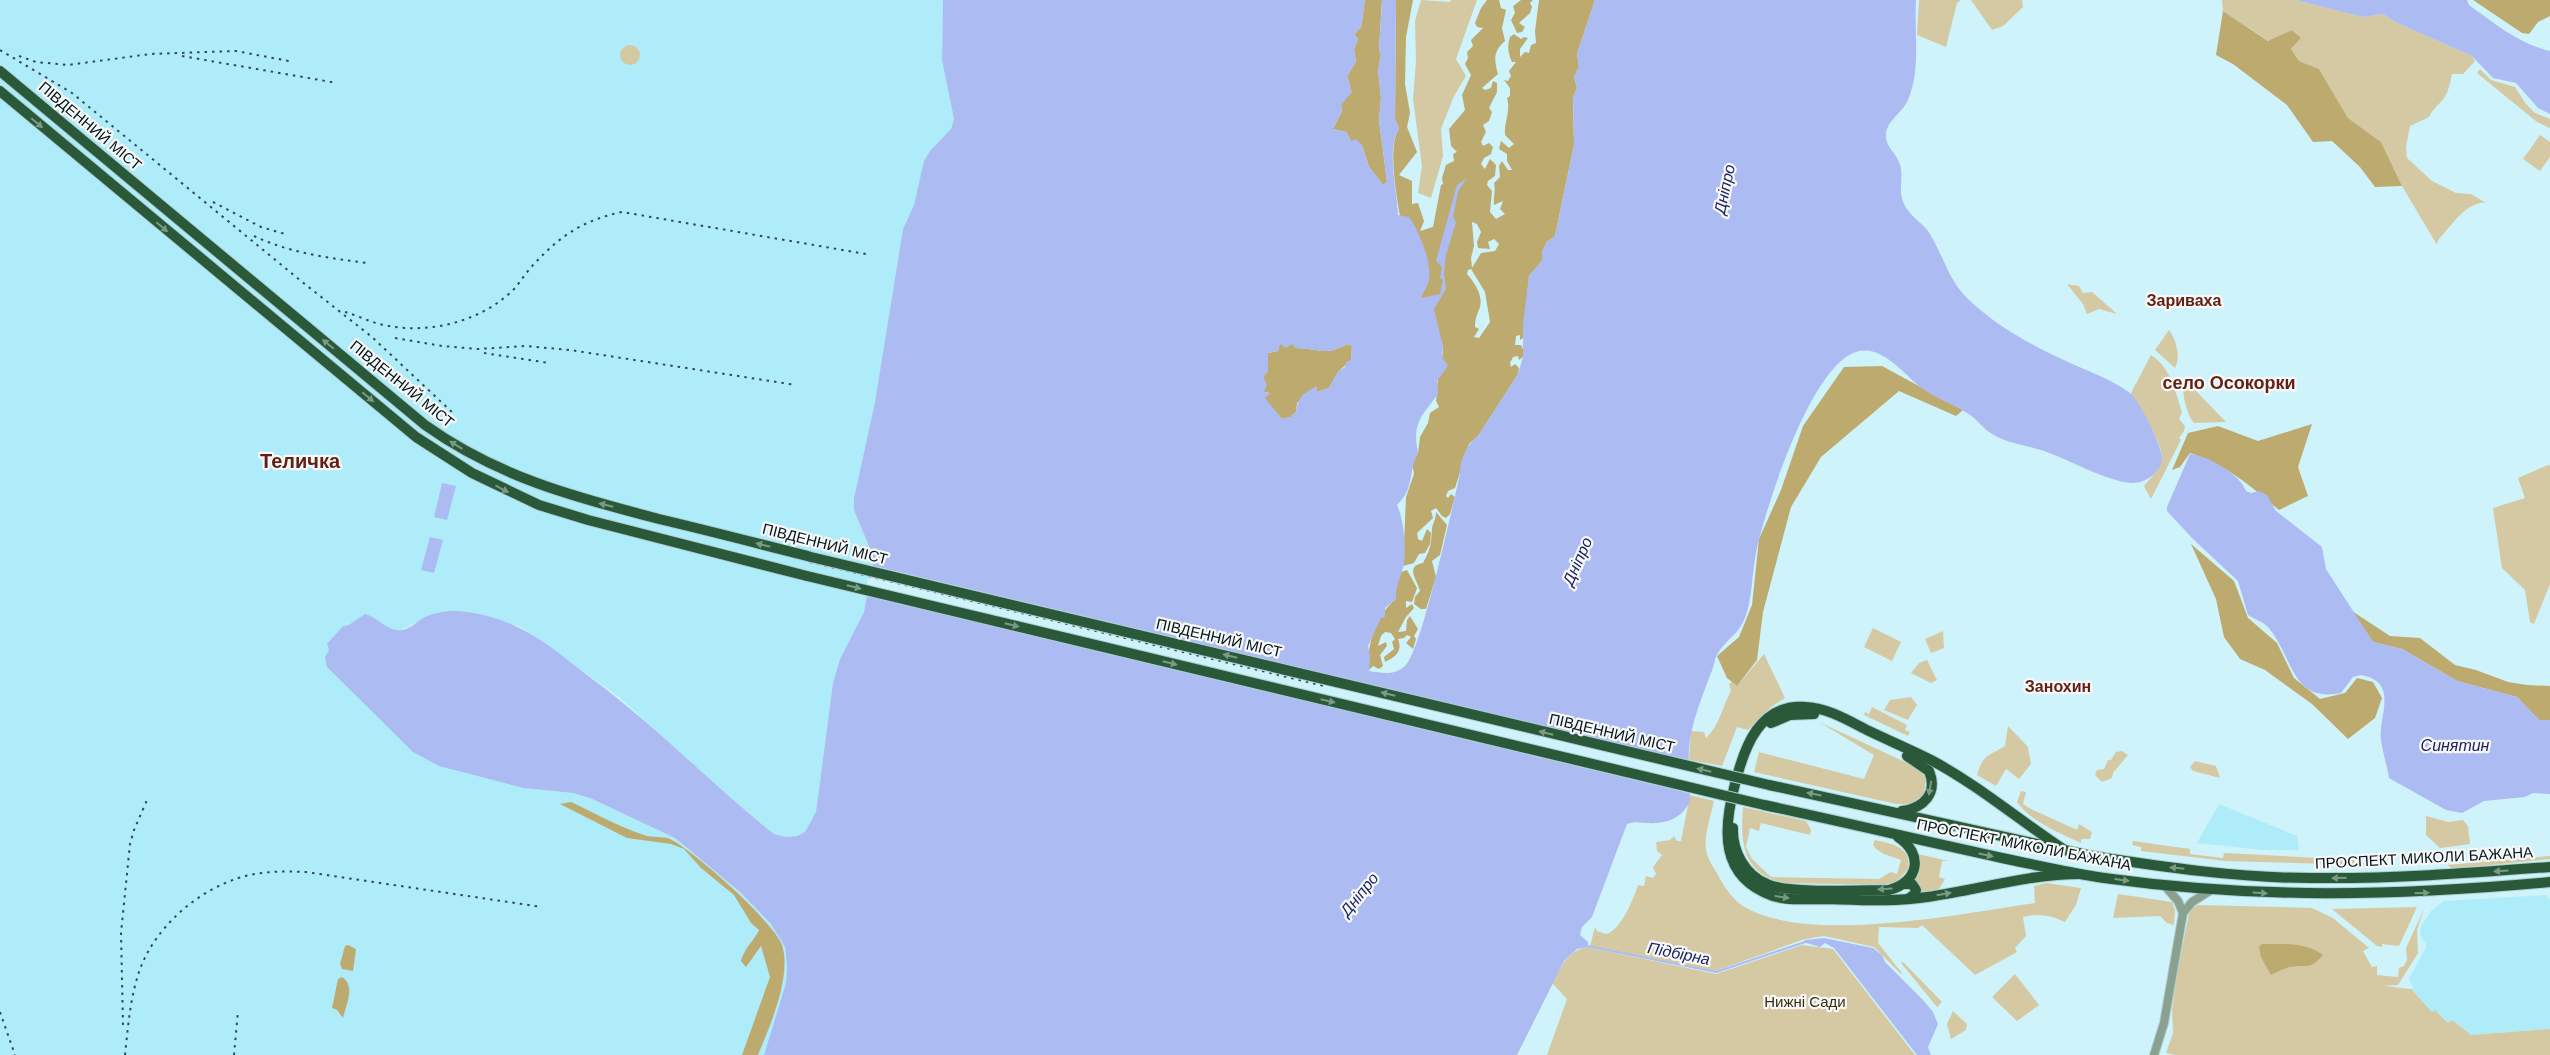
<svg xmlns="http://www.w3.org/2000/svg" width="2550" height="1055" font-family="Helvetica,sans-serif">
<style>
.built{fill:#aeecf9}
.green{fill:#d5c9a3}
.forest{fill:#bdaa6f;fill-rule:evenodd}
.water{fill:#acbcf3;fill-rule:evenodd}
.pier{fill:#cef3fb}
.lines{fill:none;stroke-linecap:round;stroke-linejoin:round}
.stream{stroke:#acbcf3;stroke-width:2}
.tertiary-casing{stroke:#add0d7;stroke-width:10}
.trunk-casing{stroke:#add0d7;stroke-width:12}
.tertiary{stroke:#8aa190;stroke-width:8}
.trunk{stroke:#2a5939;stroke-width:10}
.rail{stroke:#324a4f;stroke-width:2;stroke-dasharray:2.5 5;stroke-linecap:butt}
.trunk-bridge-casing{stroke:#add0d7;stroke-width:12;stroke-linecap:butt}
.trunk-bridge{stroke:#2a5939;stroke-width:10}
.oneway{fill:#7c9985}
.labels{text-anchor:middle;stroke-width:4.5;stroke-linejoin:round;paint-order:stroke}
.street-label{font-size:15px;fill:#02161a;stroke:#f8f8f8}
.park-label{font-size:15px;fill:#362e12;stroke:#f8f8f8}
.water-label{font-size:16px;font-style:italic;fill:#1c2463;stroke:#f8f8f8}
.neighbourhood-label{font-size:16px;font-weight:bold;fill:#621f13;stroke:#f8f8f8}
.quarter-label{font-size:18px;font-weight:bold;fill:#621f13;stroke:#f8f8f8}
.district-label{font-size:20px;font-weight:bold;fill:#621f13;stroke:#f8f8f8}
</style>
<rect width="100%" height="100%" fill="#cef3fb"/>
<g class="built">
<path d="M0 0H943L942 60 954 119 951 129 930 151 925 161 914 205 903 229 875 402 854 498V510L873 556V563L864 612 840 659 833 683 816 812 805 832 797 836 786 837 774 834 709 779 618 696 521 627 470 612 451 611 434 613 401 630 390 629 369 615 349 625H344L325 657 462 772 523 788 573 793 590 798 675 838 740 892 771 924 785 947 787 966 786 983 764 1055H0Z"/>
<path d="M2219 804 2297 836 2299 850H2263L2197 843Z"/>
<path d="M2546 895 2550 901V1029L2471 1035 2452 1020 2448 1023 2435 1010 2432 1013 2416 997 2411 989 2413 987 2409 979 2427 946 2420 935 2421 926 2431 911 2444 901Z"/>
</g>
<g class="green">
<path d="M1421 0 1449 2 1452 0H1477L1456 59 1466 76 1454 96 1441 129 1443 156 1431 198 1418 193 1422 166 1413 99 1416 61 1415 21Z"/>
<path d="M1919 0H1961L1957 3 1946 47 1917 35Z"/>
<path d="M1971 0H2022L2023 7 2003 26 1992 30Z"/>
<path d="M2222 0H2296L2362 17 2383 14 2397 23 2472 56 2475 61 2463 74H2452C2450 82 2449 91 2444 98 2439 105 2433 108 2429 117L2410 126 2406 147 2407 158 2432 181 2456 193 2471 194 2486 203C2467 200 2450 228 2438 240L2437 245 2402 186 2381 142 2348 118 2319 69 2299 61 2291 49 2301 38 2292 30 2269 41 2223 11Z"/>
<circle cx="630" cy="55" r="10"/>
<path d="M2480 69 2491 80 2515 87 2526 104 2535 113 2550 119V128L2537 122 2477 73Z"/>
<path d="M2540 135 2550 142V157L2540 171 2523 159Z"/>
<path d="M2067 284 2079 286 2083 293 2092 292 2117 314 2099 309 2087 314 2083 304Z"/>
<path d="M2169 330C2176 339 2181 357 2175 368L2155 350Z"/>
<path d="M2151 355C2170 367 2175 390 2182 412L2179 419 2185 426 2184 431 2179 438 2181 440 2151 499 2144 486C2150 478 2162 468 2162 456 2162 443 2138 406 2131 393Z"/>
<path d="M2186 383 2192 387 2226 422 2194 423C2188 418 2182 394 2183 385Z"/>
<path d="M2548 465 2550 466V584L2534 624 2530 622 2525 590 2502 568 2493 508 2525 498 2518 478Z"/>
<path d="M1873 628 1901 642 1892 661 1864 647Z"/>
<path d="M1943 631 1944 648 1931 653 1925 639Z"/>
<path d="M1764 654 1785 698 1771 707 1748 730 1737 727 1722 766 1689 760 1691 731 1704 732 1706 738C1720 725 1722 707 1731 691L1729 684 1732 682 1737 686Z"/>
<path d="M1927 660 1937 680 1931 683 1911 673 1919 663Z"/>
<path d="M1911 697 1917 705 1908 720 1884 710 1890 700Z"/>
<path d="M1872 707 1907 725 1905 730 1910 732 1908 736 1864 715 1865 712 1869 714Z"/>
<path d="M1819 722 1920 769 1926 778 1924 794 1911 804H1896L1754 772 1759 752 1864 779 1874 755Z"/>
<path d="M2008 726 2028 747 2031 764 2019 779 2006 769 1996 786 1977 775C1983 754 1989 756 2005 746Z"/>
<path d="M2122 751 2128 755 2113 773 2112 778 2102 782 2095 775 2097 770 2104 769 2108 760H2111L2116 752Z"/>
<path d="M2195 761 2216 766 2220 778 2193 771 2190 767Z"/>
<path d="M2021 791 2026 792 2023 804 2029 808 2077 830 2079 824 2092 832 2090 839H2081V843C2060 833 2031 822 2017 802Z"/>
<path d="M1690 795 1714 801C1711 816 1704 834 1706 849 1707 859 1714 868 1719 877 1724 886 1731 897 1740 904 1803 947 1961 913 2035 903L2034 886 2046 883 2081 888 2076 905 2065 922C2051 915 2038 913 2023 917L2026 936 2015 948 2017 952 1975 975 1922 925 1918 928 1879 927 1878 943 1902 973 1901 974 1874 947 1824 936 1805 939 1715 971 1590 946 1595 927 1597 931 1606 934C1620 932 1634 898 1638 885L1644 886 1646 876 1653 878 1656 874 1653 867 1662 855 1657 851 1656 842 1670 840 1674 836 1677 841H1681Z"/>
<path d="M1743 807 1806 821 1811 830 1810 835 1761 823 1759 831 1750 828 1746 847 1752 859 1771 877 1879 879 1891 872 1897 874 1901 860 1884 854 1876 849 1873 845 1875 840C1891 844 1912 846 1908 869L1896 882 1886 885 1785 883C1743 874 1740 844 1743 807Z"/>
<path d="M2426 816 2448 822 2463 820 2468 826 2470 844 2440 848 2426 835Z"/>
<path d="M2133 841 2190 849V854L2223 858 2224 853 2357 860 2370 865 2225 861 2141 851V847L2132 845Z"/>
<path d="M1918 854 1948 861H1942L1939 877 1945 879 1939 889 1918 894 1912 881Z"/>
<path d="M2550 856V859L2453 869 2447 865Z"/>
<path d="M2118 894 2172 902 2175 910 2174 925 2167 923 2160 916 2113 918Z"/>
<path d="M2198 905 2312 908 2333 918 2369 948 2363 951 2372 967 2377 966V975L2398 977 2399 968 2404 966 2407 960 2406 948 2424 909 2417 930 2418 953 2398 985 2384 986 2411 989 2432 1012 2435 1010 2448 1023 2452 1020 2471 1035 2550 1029V1055H2175L2166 1053 2173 1033 2172 1009 2177 973 2189 914 2191 909Z"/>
<path d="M2417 907 2399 946 2382 944V947L2377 946 2332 909Z"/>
<path d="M1802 945 1833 949 1915 1055H1547L1567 999 1552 983C1561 967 1567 951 1587 947L1716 974Z"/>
<path d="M1903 962 1942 1002 1937 1007 1901 963Z"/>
<path d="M2015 974 2039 1005 2017 1021 1992 997Z"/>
<path d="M1953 1011 1967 1024 1966 1030 1951 1039 1947 1024Z"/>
</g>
<g class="forest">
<path d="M1365 0H1382L1379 50 1381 55 1378 70 1381 98 1379 120 1387 182 1383 185 1369 167 1362 145 1351 141 1346 132 1333 129 1342 111 1341 105 1350 85 1347 76 1356 62 1354 49 1358 39 1354 34 1361 27Z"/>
<path d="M1396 0H1413L1406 37 1405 84 1410 113 1407 127 1417 152 1399 175 1412 181V204L1418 203 1424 221 1420 231 1433 227 1441 185 1443 184 1442 178 1446 165 1454 161 1453 154 1457 152 1451 146 1449 129 1465 110 1462 95 1471 75 1465 64 1468 58 1467 52 1473 46 1471 40 1483 28 1477 27 1475 23 1481 8 1487 0H1499L1501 8 1506 10 1502 28 1505 41C1493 51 1494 60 1498 74L1482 88 1485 90 1491 88 1493 81 1497 83V92L1489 108 1492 112 1489 121 1483 125 1486 132 1481 142 1483 146 1489 143 1493 147 1491 154 1484 158 1481 164 1485 169 1490 159 1496 165 1495 176 1488 181 1487 185 1492 191 1490 212 1496 219 1505 214 1500 209 1503 201 1494 205C1493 197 1496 191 1494 183L1500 177 1499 166 1502 161 1508 170H1512L1507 161V154L1499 149 1501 141 1509 148 1514 144 1505 135C1504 122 1511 111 1507 98L1510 96V88L1504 80 1508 81 1511 76 1509 71 1516 62H1512C1508 53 1507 47 1510 37L1514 34 1521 39 1524 37 1528 38 1520 49V57L1525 52 1529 53 1531 45 1536 43 1535 31 1539 0H1595L1577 54 1579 67 1574 77 1577 87 1573 98 1574 145 1555 236 1547 242 1542 252V261L1529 276 1523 338 1520 340V335L1516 336 1515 345H1521L1523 349V357L1519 360 1518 356 1513 357 1510 363 1511 367 1515 364 1519 368 1518 374 1478 436 1469 444 1455 488 1448 491 1446 496 1448 498 1451 494 1455 497 1450 514 1446 518 1442 516 1436 508 1431 511 1433 518 1417 533 1418 539 1422 541 1427 529 1431 533 1430 544 1425 553 1419 554 1414 563 1403 566 1406 497 1414 474 1412 463 1418 453 1420 437 1428 423 1430 413 1439 407 1436 401C1437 394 1437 386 1438 379 1439 369 1443 358 1443 349 1443 336 1427 312 1422 299 1410 270 1381 152 1399 129L1395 119ZM1472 222 1477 224 1481 232 1477 242 1478 248 1490 249 1488 242 1494 239 1499 244 1495 251 1481 253 1472 268 1471 258 1474 246ZM1471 269 1485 292 1490 322 1479 338 1474 337 1479 329 1475 327C1475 319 1477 315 1480 307 1483 295 1475 283 1467 274L1468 270Z"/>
<path d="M1521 0H1533L1530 3 1532 7 1530 13 1519 23 1525 27 1522 32 1517 33 1511 20 1515 13 1513 6Z"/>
<path d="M2473 0H2550V16L2538 22 2529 34 2522 33Z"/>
<path d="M2223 11 2268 41 2292 30 2301 38 2291 49 2299 61 2319 69 2348 118 2381 142 2402 186 2375 187 2360 167 2332 141 2313 142 2287 105 2233 64 2216 55Z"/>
<path d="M1280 343H1292L1296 348C1318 348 1326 357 1347 344L1352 346 1351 360 1338 372 1329 388 1317 392V387L1297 403 1296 412 1290 417 1282 419 1264 398 1270 393 1264 392 1263 377 1268 371V353L1278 351Z"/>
<path d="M1882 366 1963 410 1956 416 1899 391 1821 457 1791 507 1763 612 1757 660 1737 686 1727 678 1717 656 1739 637 1752 605 1759 539 1781 490 1803 426 1844 367Z"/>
<path d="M2312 424 2298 467 2308 496 2279 510C2252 487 2225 464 2190 453L2180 467 2172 470 2188 433 2218 426 2258 441Z"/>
<path d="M1436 512 1447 525 1440 555 1432 561 1436 577 1426 609H1421L1414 604 1415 597 1420 591C1418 581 1404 566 1423 563 1431 548 1431 545 1432 528 1433 523 1436 519 1436 512Z"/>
<path d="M2191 544 2234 581 2248 618 2277 643 2294 678 2320 699 2345 693 2357 678 2373 682 2382 698 2375 718 2348 739 2312 704 2265 670 2240 659 2224 637 2216 599Z"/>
<path d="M1407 570 1417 588 1412 602 1406 601V608L1412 604 1414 608 1406 617 1398 632 1406 631 1407 620 1410 616 1418 629 1414 636 1416 639 1413 649 1406 643 1411 637 1407 635 1404 638 1398 639C1403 652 1395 657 1385 662L1384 657 1394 649 1392 642 1395 639 1391 633 1385 632 1381 636 1378 646 1386 642 1387 646 1380 655 1383 666 1379 669 1373 666 1368 671C1366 648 1376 614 1396 599V585L1401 572Z"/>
<path d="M2352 611 2390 636 2420 638 2455 665 2476 670 2508 682 2527 685 2550 686V720H2539L2517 697 2457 681 2402 649 2373 642Z"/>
<path d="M571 802C595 813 619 827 644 835 652 838 663 836 670 839 693 850 774 922 782 945 792 976 770 1026 758 1055H742L770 977 761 946 746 967 741 961C746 945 752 944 759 930L751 923 734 895 701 868 684 849 671 844 627 838 560 804Z"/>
<path d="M2262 944C2282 944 2306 942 2323 955 2309 971 2308 964 2290 967 2284 968 2277 972 2271 975L2261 957 2259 947Z"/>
<path d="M348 945 356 949 353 971 342 969 340 964 345 946Z"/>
<path d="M342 977C356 986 346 1005 343 1018L337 1010 332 1008 338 979Z"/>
</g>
<g class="water">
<path d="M943 0H1365L1361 27 1354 34 1358 39 1354 49 1356 62 1347 76 1352 92 1341 105 1342 111 1333 129 1346 132 1351 141 1356 139 1362 145 1369 167 1383 185 1387 182 1379 120 1381 98 1378 70 1381 55 1379 50 1382 0H1396L1395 119 1399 129C1386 146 1397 192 1398 215L1409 217C1419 231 1432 262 1429 280 1428 286 1423 292 1421 298L1440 294 1443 280 1440 278 1442 267 1436 261 1457 185 1466 179 1458 192 1453 217 1456 222 1446 255 1444 273 1446 289 1434 309 1443 347 1442 357 1448 366 1437 381 1438 394C1421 417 1412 423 1418 453 1408 471 1415 488 1397 505 1404 520 1407 552 1403 568 1399 580 1396 587 1396 599L1385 608V617L1381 618 1368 646 1370 656 1369 671C1382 673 1394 676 1405 666 1421 653 1453 504 1460 474 1459 460 1467 445 1478 436L1518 374 1523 357V324L1529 276 1542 261V252L1547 242 1555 236 1574 145 1573 97 1577 87 1574 77 1579 67 1577 54 1595 0H1916C1914 32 1921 70 1908 100 1902 114 1885 121 1886 137 1887 148 1895 152 1899 162 1905 175 1897 191 1904 204 1909 215 1921 222 1928 231 1943 254 1948 280 1968 299 1996 326 2031 345 2066 361 2087 371 2111 379 2130 393 2139 399 2162 447 2162 457 2162 472 2146 483 2132 483 2108 482 2068 459 2044 451 2026 445 2004 443 1989 432 1981 426 1976 418 1967 413 1953 404 1937 399 1923 389 1905 376 1882 343 1856 352 1811 366 1767 504 1757 548 1752 569 1753 591 1747 612 1740 635 1729 636 1718 653 1714 659 1714 667 1711 673 1702 697 1691 723 1689 749 1688 766 1690 783 1690 800 1686 814 1670 823 1655 823 1646 824 1636 820 1627 824L1592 917 1582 927 1580 935 1588 942V947L1577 949 1564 961 1517 1055H764L786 983 787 966 785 947 771 924 740 892 675 838 590 798 573 793 523 788 462 772 439 766 413 752 327 667 325 657 329 650 327 644 343 626 349 625 365 614C378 617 387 632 402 630 411 629 417 621 425 617 445 607 470 611 491 617 530 628 556 651 587 675 653 723 710 783 774 834L786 837 797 836 805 832 816 812 833 683 840 659 864 612 873 563V556L854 510V498L875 402 903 229 914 205 924 161 930 151 951 129 954 119 942 60ZM1280 344 1286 348 1292 344 1296 348C1318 348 1326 357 1347 344L1352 346 1351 360 1346 362 1345 367 1338 372 1329 388 1317 392V386C1304 393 1298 396 1296 412L1290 417 1282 419 1265 398 1270 393 1264 392 1267 385 1263 377 1268 371V353L1278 351Z"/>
<path d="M2296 0H2467L2469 5C2494 23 2519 44 2550 51V114L2538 108 2516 83 2493 78 2472 56 2397 23 2383 14 2362 17Z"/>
<path d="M2190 454C2207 455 2241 475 2246 491L2251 493 2259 491 2267 495 2276 511 2322 547 2326 569 2373 642 2402 649 2457 681 2517 697 2539 720H2550V794L2533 793 2525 797 2484 801 2462 813 2446 810 2389 778C2387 766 2383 753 2381 740 2378 716 2400 682 2361 675L2353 677 2341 693C2291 703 2294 658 2268 627 2263 622 2254 619 2248 615L2238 581 2193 539 2167 511V507Z"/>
<path d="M442 483 456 486 447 520 434 517Z"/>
<path d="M430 537 443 540 434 573 421 570Z"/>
<path d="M1824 938 1873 948 1882 955 1885 962 1923 1000 1933 1012 1938 1024 1928 1047 1931 1055H1917L1834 948 1825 943 1820 947 1803 942 1805 940Z"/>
</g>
<path class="pier" d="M870 565 1691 762 1693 794 865 595Z"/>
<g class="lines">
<path class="stream" d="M1587 946 1716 972 1805 942"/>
<defs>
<g id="tertiary">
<path d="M2183 913 2192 902 2211 890"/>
<path d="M2154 1055 2164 1023 2183 913 2178 901 2164 885"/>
</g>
<g id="trunk">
<path d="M0 71 425 425C498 477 574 497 659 519 710 531 760 544 811 557"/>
<path d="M0 91 416 437 472 473 539 505 588 520 807 576"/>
<path d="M1771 723 1790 715 1814 714"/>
<path d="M1769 785 2092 856C2164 867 2238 878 2311 878 2391 879 2470 873 2550 867"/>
<path d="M1764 805C1844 822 1923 841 2002 858 2036 865 2070 873 2104 878 2257 899 2397 896 2550 882"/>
<path d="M1902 811C1924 808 1938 793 1929 771L1907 756"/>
<path d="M1733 828C1732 851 1745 875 1767 884 1789 894 1861 890 1889 890 1919 882 1924 854 1898 837"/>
<path d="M2063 849C2019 820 1978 785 1931 760 1911 750 1890 741 1869 731 1849 721 1828 708 1806 707 1759 703 1744 748 1735 784 1723 829 1719 877 1773 896 1789 901 1811 899 1828 899 1861 900 1895 902 1927 897 1978 890 2028 874 2080 874"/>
<path d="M1904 884H1912L1916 890 1915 894 1908 899"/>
</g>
</defs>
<use href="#tertiary" class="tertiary-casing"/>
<use href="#trunk" class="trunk-casing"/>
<use href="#tertiary" class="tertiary"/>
<use href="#trunk" class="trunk"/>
<g class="rail">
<path d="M0 50 72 93 301 281 372 337 453 413"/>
<path d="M19 56 36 62 68 65 150 54 236 51 289 61"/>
<path d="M182 56 337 83"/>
<path d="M213 202 261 227 285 234"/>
<path d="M254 236C290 253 328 258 367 263"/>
<path d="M345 312C359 316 374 324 389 326 433 334 485 320 516 287 522 279 528 270 535 263 561 235 584 220 622 212L866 254"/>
<path d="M395 338 442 346 478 349 525 346 570 350 796 385"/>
<path d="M484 353 549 363"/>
<path d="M810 562 1324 686"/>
<path d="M0 1012 15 1055"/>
<path d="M123 1025 121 933 130 844 134 830 147 800"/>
<path d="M125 1055C128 1027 130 999 139 972 154 928 197 890 242 877 263 871 284 871 306 872L542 907"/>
<path d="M234 1055 238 1011"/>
</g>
<defs>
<g id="trunk-bridge">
<path d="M811 557 1769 785"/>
<path d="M807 576 1764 805"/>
</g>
</defs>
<use href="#trunk-bridge" class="trunk-bridge-casing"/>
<use href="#trunk-bridge" class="trunk-bridge"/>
</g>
<defs><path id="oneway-solid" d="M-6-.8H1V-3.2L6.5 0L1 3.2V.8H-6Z" transform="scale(1.25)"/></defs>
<g class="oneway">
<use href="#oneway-solid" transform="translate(37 123) rotate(40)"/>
<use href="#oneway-solid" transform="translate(162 227) rotate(40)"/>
<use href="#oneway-solid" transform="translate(328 344) rotate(-140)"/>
<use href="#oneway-solid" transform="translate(368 397) rotate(40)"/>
<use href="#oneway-solid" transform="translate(456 445) rotate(-149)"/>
<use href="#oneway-solid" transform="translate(502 489) rotate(28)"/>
<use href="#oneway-solid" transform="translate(606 505) rotate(-166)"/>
<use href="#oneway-solid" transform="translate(763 545) rotate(-166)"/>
<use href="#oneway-solid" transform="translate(854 587) rotate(14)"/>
<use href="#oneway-solid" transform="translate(1012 625) rotate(14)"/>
<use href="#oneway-solid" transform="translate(1230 656) rotate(-166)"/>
<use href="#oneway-solid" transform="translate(1170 663) rotate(14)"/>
<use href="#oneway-solid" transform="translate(1388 694) rotate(-166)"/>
<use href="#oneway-solid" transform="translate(1328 701) rotate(13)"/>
<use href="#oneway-solid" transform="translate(1546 733) rotate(-166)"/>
<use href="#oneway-solid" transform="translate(1704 770) rotate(-167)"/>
<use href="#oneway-solid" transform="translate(1930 788) rotate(100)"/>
<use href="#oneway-solid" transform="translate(1814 794) rotate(-169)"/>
<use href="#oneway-solid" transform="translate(1986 855) rotate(12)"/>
<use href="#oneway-solid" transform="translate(2177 868) rotate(-174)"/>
<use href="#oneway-solid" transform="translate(2501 871) rotate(176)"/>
<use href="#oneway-solid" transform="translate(2339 878) rotate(179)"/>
<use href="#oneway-solid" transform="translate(2122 880) rotate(7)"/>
<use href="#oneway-solid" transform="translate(1885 889) rotate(177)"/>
<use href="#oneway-solid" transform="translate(2260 893) rotate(3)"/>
<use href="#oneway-solid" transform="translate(2422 893) rotate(-2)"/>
<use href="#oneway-solid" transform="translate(1944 894) rotate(-10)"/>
<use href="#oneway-solid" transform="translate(1782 897) rotate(8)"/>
</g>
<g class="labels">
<g class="street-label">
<text transform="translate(90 126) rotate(40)" y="5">ПІВДЕННИЙ МІСТ</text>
<text transform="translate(402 384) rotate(39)" y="5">ПІВДЕННИЙ МІСТ</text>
<text transform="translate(825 544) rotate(14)" y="5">ПІВДЕННИЙ МІСТ</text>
<text transform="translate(1219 638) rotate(13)" y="5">ПІВДЕННИЙ МІСТ</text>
<text transform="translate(1612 733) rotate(13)" y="5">ПІВДЕННИЙ МІСТ</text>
<text transform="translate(2024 845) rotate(11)" y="5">ПРОСПЕКТ МИКОЛИ БАЖАНА</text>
<text transform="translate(2424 858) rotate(-3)" y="5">ПРОСПЕКТ МИКОЛИ БАЖАНА</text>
</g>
<g class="park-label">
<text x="1805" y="1007">Нижні Сади</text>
</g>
<g class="water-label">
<text transform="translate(1724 189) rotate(-78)" y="6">Дніпро</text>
<text transform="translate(1577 561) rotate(-66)" y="6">Дніпро</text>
<text x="2455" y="751">Синятин</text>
<text transform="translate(1359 894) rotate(-51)" y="6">Дніпро</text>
<text transform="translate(1679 953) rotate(11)" y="6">Підбірна</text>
</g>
<g class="neighbourhood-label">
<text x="2184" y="306">Зариваха</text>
<text x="2058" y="692">Занохин</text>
</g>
<g class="quarter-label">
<text x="2229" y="389">село Осокорки</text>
</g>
<g class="district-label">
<text x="300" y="468">Теличка</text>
</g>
</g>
</svg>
